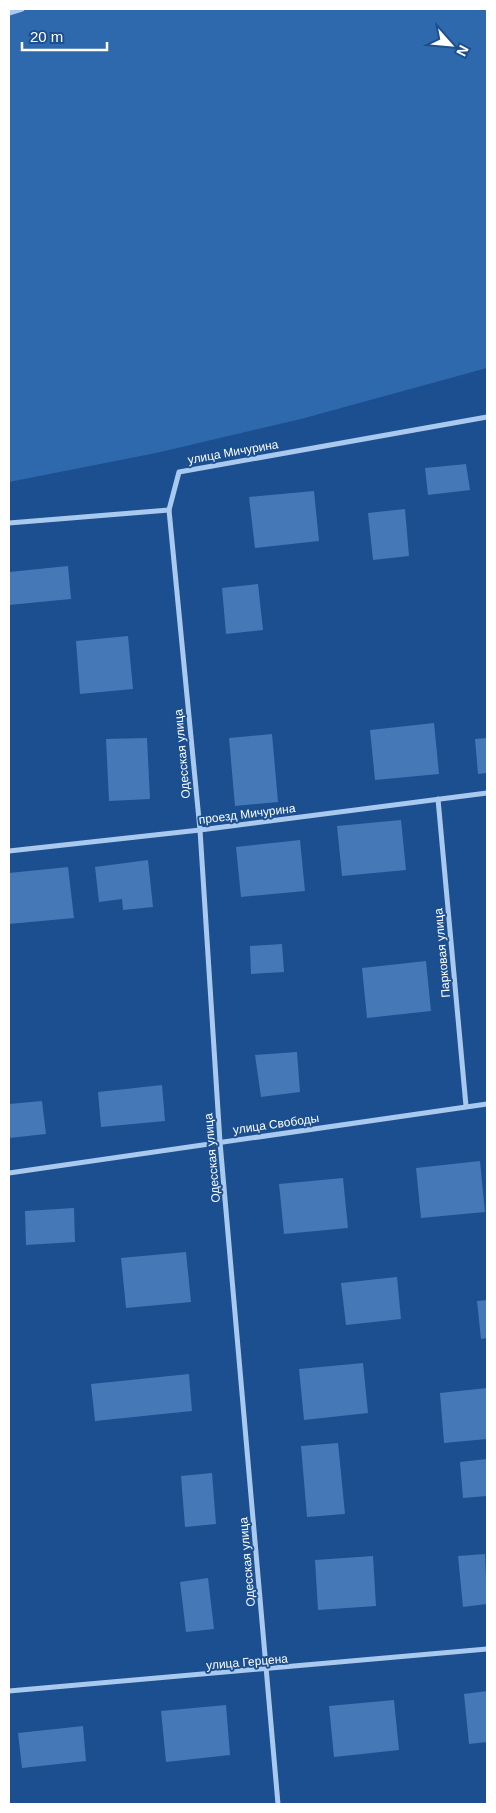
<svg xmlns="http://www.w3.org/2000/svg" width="496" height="1813" font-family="Arial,sans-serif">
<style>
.green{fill:#2e69ad}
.building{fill:#4478b7}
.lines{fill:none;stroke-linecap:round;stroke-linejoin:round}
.street{stroke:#a9c9ee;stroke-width:5}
.labels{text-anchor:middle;stroke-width:4;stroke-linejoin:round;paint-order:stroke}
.street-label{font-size:12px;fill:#fff;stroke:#1b4f8f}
</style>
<rect width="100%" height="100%" fill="#1b4f8f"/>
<path class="green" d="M9 9H487V368L301 419 156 453 9 482Z"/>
<g class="building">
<path d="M466 464 470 490 428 495 425 468Z"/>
<path d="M314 491 319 541 255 548 249 497Z"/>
<path d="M405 509 409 556 373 560 368 513Z"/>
<path d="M68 566 71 599 9 605V572Z"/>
<path d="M258 584 263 630 226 634 222 588Z"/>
<path d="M128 636 133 689 80 694 76 641Z"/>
<path d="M434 723 439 774 375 780 370 730Z"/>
<path d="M272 734 278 802 235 806 229 738Z"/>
<path d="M147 738 150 799 109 801 106 739Z"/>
<path d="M487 738V773L478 774 475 739Z"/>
<path d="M401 820 406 870 342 876 337 826Z"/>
<path d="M300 840 305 891 241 897 236 847Z"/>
<path d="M148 860 153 907 123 910 122 899 99 902 95 867Z"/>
<path d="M68 867 74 918 9 924V873Z"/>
<path d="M282 944 284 972 251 974 250 946Z"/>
<path d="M426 961 431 1011 367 1018 362 968Z"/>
<path d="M297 1052 300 1092 261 1097 255 1055Z"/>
<path d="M162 1085 165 1121 101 1127 98 1092Z"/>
<path d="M42 1101 46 1134 9 1138V1104Z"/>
<path d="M480 1161 485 1212 421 1218 416 1168Z"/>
<path d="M343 1178 348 1228 284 1234 279 1184Z"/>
<path d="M74 1208 75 1242 26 1245 25 1211Z"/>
<path d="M186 1252 191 1302 126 1308 121 1258Z"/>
<path d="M397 1277 401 1319 346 1325 341 1283Z"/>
<path d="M487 1300V1338L481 1339 477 1301Z"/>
<path d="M363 1363 368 1413 304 1420 299 1369Z"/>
<path d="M189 1374 192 1411 95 1421 91 1384Z"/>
<path d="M487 1388V1439L444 1443 440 1393Z"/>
<path d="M338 1443 345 1514 307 1517 301 1446Z"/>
<path d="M487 1459V1496L463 1498 460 1462Z"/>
<path d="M212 1473 216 1524 185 1527 181 1476Z"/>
<path d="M485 1554 487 1604 463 1607 458 1556Z"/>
<path d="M373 1556 376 1606 318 1610 315 1560Z"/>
<path d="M208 1578 214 1629 186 1632 180 1582Z"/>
<path d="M487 1691V1742L469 1744 464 1694Z"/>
<path d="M394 1700 399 1750 334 1757 329 1706Z"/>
<path d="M226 1705 230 1755 166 1762 161 1711Z"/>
<path d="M83 1726 86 1761 22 1768 18 1733Z"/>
</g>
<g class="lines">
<g class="street">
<path d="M9 13 22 9"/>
<path d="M9 523 169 510"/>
<path d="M438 799 466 1106"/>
<path d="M9 851 200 830 487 793"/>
<path d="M9 1173 487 1104"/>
<path d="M9 1691 487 1649"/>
<path d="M278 1804 220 1142 200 830 169 510 179 472 487 417"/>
</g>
</g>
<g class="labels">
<g class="street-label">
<text transform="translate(233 452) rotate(-10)" y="4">улица Мичурина</text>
<text transform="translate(182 754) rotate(-95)" y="4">Одесская улица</text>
<text transform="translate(247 814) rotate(-7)" y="4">проезд Мичурина</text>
<text transform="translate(442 953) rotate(-95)" y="4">Парковая улица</text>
<text transform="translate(276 1124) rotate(-8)" y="4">улица Свободы</text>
<text transform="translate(212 1158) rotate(-95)" y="4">Одесская улица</text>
<text transform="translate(247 1562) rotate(-95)" y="4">Одесская улица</text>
<text transform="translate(247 1662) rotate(-5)" y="4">улица Герцена</text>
</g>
</g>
<rect width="496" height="1813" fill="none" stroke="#ffffff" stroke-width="20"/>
<g transform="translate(451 45) rotate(117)" stroke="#1b4f8f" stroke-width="4" paint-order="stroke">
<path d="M0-4L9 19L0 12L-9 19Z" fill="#ffffff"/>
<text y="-8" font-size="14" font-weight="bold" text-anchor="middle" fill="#ffffff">N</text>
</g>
<path d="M22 42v8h85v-8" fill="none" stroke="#ffffff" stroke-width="2.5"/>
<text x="30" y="42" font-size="15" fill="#ffffff" stroke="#1b4f8f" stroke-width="4" paint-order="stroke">20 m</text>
</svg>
